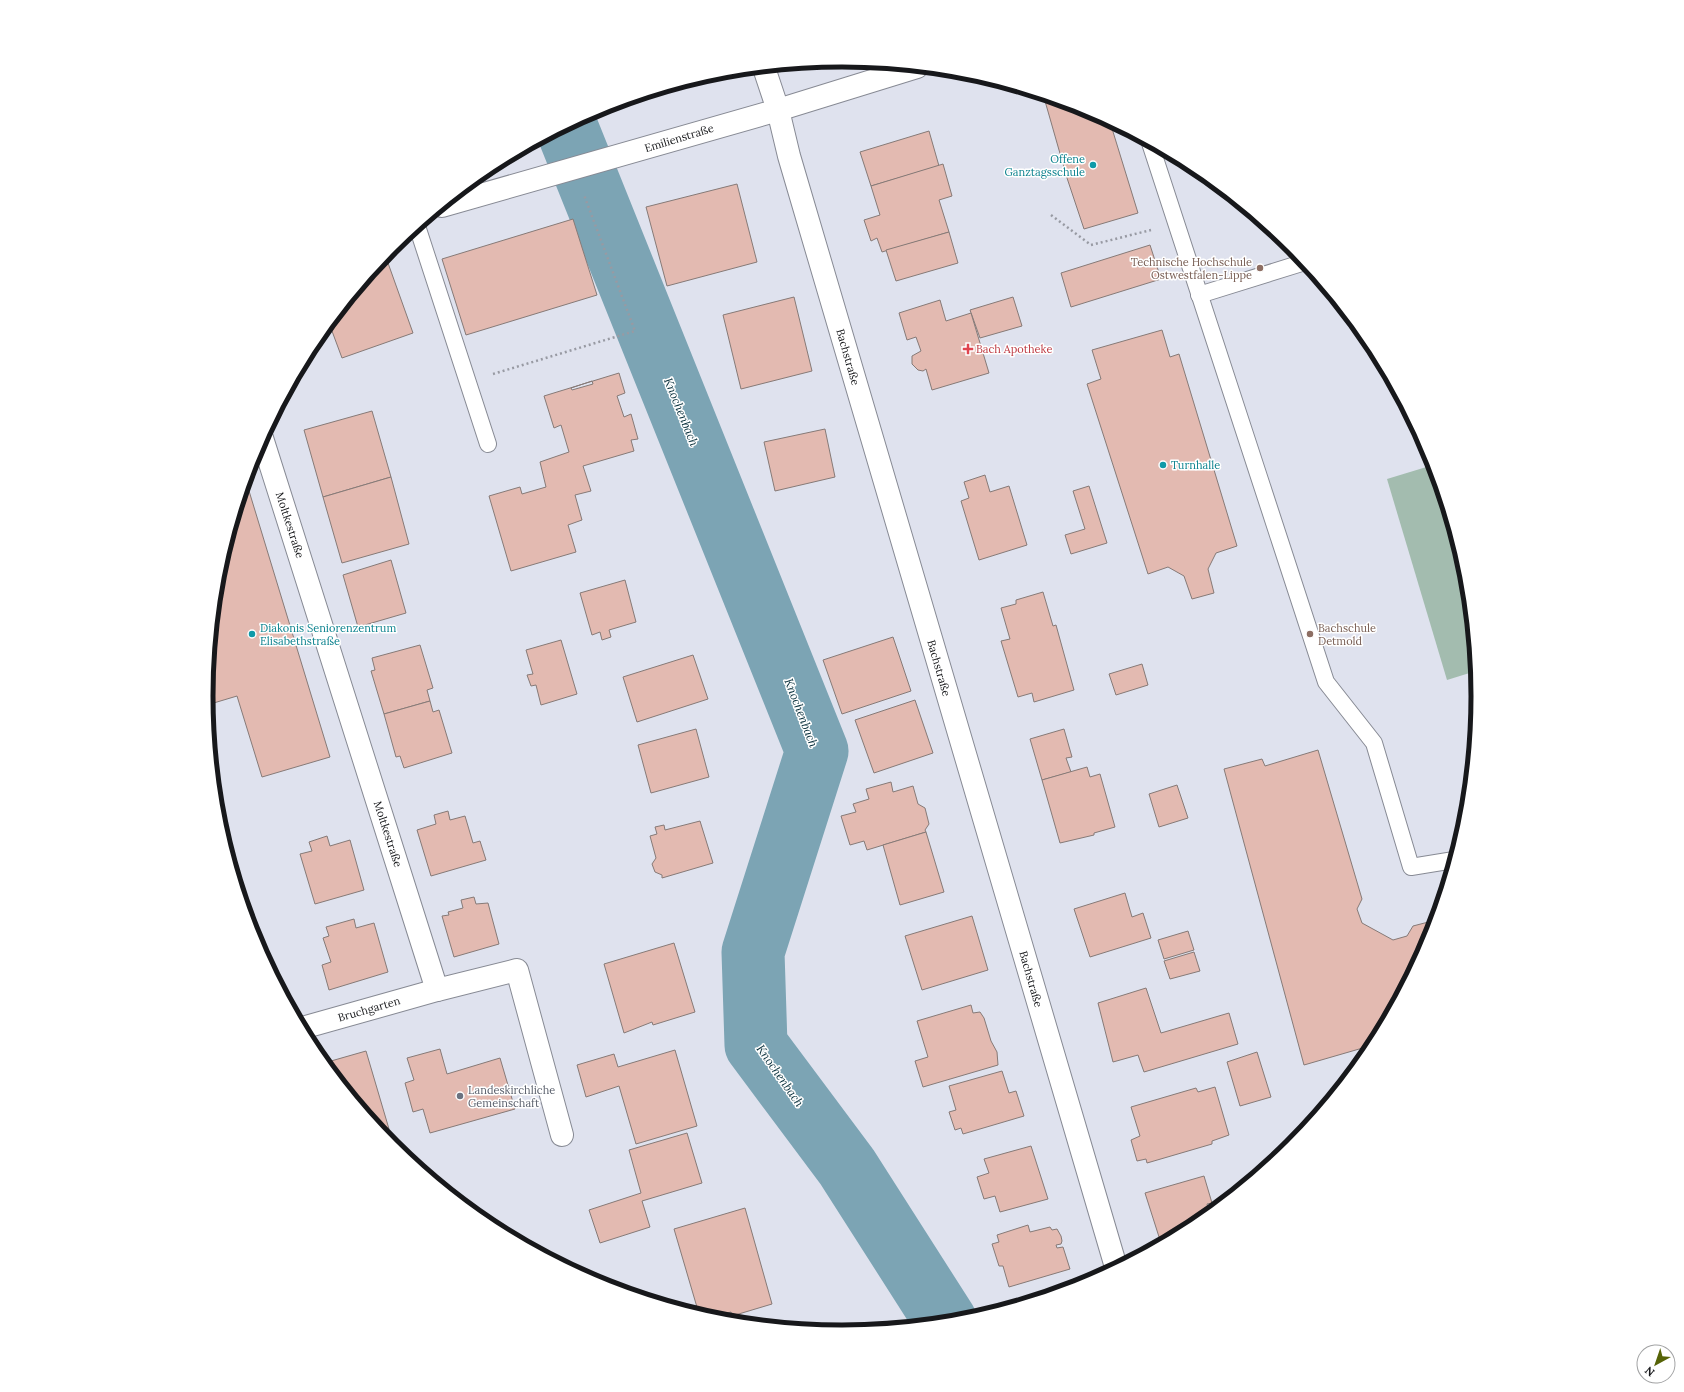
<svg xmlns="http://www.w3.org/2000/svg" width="1684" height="1392" font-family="Lora,serif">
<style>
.green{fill:#a3bcaf}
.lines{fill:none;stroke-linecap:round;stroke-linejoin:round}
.river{stroke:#7ca4b4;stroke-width:63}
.building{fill:#e3bab1;stroke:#867a77;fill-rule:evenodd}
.service-casing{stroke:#878a94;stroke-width:18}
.minor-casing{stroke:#878a94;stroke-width:24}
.path{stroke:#989aa3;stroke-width:2.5;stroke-dasharray:2 3;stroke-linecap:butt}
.service{stroke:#fff;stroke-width:16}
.minor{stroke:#fff;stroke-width:22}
.culture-dot{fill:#0f9aa8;stroke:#fff;stroke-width:1.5}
.education-dot{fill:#8d6e63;stroke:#fff;stroke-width:1.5}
.health-dot{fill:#e0444e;stroke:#fff;stroke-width:1.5}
.worship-dot{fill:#6b7280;stroke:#fff;stroke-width:1.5}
.labels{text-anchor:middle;stroke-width:3;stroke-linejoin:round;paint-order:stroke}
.street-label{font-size:11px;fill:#17181b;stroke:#fff}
.culture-label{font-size:11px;fill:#0d838f;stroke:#fff;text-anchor:start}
.education-label{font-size:11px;fill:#785e54;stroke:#fff;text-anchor:end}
.health-label{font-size:11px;fill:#be3a42;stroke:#fff;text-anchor:start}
.worship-label{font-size:11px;fill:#5b616d;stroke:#fff;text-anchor:start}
.water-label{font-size:12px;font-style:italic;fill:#0a313d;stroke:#fff}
.rim{fill:none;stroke:#17181b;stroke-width:5}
</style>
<rect width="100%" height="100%" fill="#dfe2ee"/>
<path class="green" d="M1433 465 1466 572 1476 671 1447 680 1387 479Z"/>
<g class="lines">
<path class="river" d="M566 126 817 751 753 952 756 1045 847 1167 946 1322"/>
</g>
<g class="building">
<path d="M1054 99 1086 109 1110 122 1138 213 1084 229 1067 178 1045 101Z"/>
<path d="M929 131 939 166 871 186 860 152Z"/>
<path d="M943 164 952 196 939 200 949 232 882 252 877 238 871 241 864 220 880 215 871 186Z"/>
<path d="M737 184 757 262 667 286 646 207Z"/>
<path d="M573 219 597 295 466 335 442 259Z"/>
<path d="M949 232 958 263 896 281 886 250Z"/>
<path d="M1150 245 1161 279 1071 307 1061 273Z"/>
<path d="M388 263 413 333 342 358 329 323 375 267Z"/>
<path d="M794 297 812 371 741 389 723 315Z"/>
<path d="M1013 297 1022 326 980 338 970 310Z"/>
<path d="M940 300 946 321 971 313 989 373 932 390 926 369 923 371 918 370 912 364V356L921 351 916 337 907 340 899 313Z"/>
<path d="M1162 330 1170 357 1179 354 1237 546 1216 553 1208 569 1214 593 1192 599 1184 576 1168 567 1148 574 1087 384 1101 379 1092 350Z"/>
<path d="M619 373 625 393 617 396 624 417 631 414 638 439 631 440 634 451 583 466 591 491 575 495 582 520 568 525 576 552 511 571 489 496 520 487 522 494 546 487 540 462 569 452 561 425 554 428 544 396ZM592 381 593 384 572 390 571 388Z"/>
<path d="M372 411 391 477 323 497 304 430Z"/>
<path d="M825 429 835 477 775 491 764 442Z"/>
<path d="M985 475 990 492 1009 486 1027 545 979 560 961 501 969 498 964 482Z"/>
<path d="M391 477 409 544 342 563 323 497Z"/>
<path d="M246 481 330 757 262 777 237 696 207 705 206 696 218 572Z"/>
<path d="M1089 486 1107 543 1071 554 1065 535 1085 529 1073 491Z"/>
<path d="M391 560 406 613 358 627 343 575Z"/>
<path d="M625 580 636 622 609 630 611 637 602 640 600 632 592 635 580 593Z"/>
<path d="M1043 592 1053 626 1056 625 1074 690 1034 702 1032 693 1018 697 1001 641 1010 639 1001 608 1016 604V600Z"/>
<path d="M893 637 911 691 842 714 823 660Z"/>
<path d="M561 640 577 694 541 705 536 685 531 686 527 675 533 674 526 650Z"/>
<path d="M420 645 433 688 427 690 430 701 384 714 371 671 375 670 372 658Z"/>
<path d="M693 655 708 699 637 722 623 677Z"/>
<path d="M1142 664 1148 685 1116 695 1109 674Z"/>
<path d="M915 700 933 753 874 773 855 720Z"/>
<path d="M430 701 433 712 439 710 452 753 404 768 400 756 396 757 384 714Z"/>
<path d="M696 729 709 777 651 793 638 745Z"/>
<path d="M1064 729 1072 757 1066 758 1071 772 1042 780 1030 739Z"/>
<path d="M1318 750 1362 899 1357 909 1362 923 1393 940 1407 936 1413 926 1436 920 1429 940 1373 1045 1304 1065 1224 769 1262 759 1265 766Z"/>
<path d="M1087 767 1090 777 1100 774 1115 827 1094 833V835L1060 843 1042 780Z"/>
<path d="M891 782 893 792 913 786 918 804 925 808 929 824 925 830 926 832 867 850 864 841 850 845 841 816 856 812 853 804 869 799 866 789Z"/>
<path d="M1177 785 1188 818 1159 827 1149 794Z"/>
<path d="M448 811 450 820 465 816 473 843 480 841 486 860 431 876 417 830 436 824 434 815Z"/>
<path d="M700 821 713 863 662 878V875L655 872 652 864 656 858 650 836 657 834 655 827 664 825 665 830Z"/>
<path d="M926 832 944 892 900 905 883 845Z"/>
<path d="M327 836 330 846 350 840 364 890 315 904 300 854 312 851 309 842Z"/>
<path d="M1125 893 1132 917 1143 913 1151 938 1090 957 1074 909Z"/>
<path d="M474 897 476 904 488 903 499 944 454 957 442 916 449 915 448 912 463 908 461 900Z"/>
<path d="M972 916 988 970 922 990 905 936Z"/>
<path d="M354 919 356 928 374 923 388 972 329 990 322 965 331 962 323 938 329 936 326 927Z"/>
<path d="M1188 931 1194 950 1164 959 1158 940Z"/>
<path d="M674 943 695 1012 653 1025 652 1022 624 1033 604 964Z"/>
<path d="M1194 952 1200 971 1170 979 1164 961Z"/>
<path d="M1146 988 1161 1033 1229 1013 1238 1044 1144 1072 1138 1055 1113 1062 1098 1003Z"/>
<path d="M971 1005 973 1013 980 1012 984 1018 991 1041 997 1052 998 1065 923 1087 915 1061 928 1057 917 1021Z"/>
<path d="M440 1049 447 1074 500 1058 515 1109 430 1133 423 1109 413 1112 405 1083 414 1080 407 1058Z"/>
<path d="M675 1050 697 1126 636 1144 619 1086 586 1097 577 1065 614 1054 618 1067Z"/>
<path d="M366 1051 389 1129 381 1132 324 1063Z"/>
<path d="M1257 1052 1271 1097 1240 1106 1227 1062Z"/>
<path d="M1002 1071 1009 1093 1016 1091 1024 1116 963 1134 961 1128 955 1130 949 1112 956 1110 949 1086Z"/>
<path d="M1215 1087 1229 1135 1212 1141V1144L1147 1163 1146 1159 1137 1161 1131 1140 1140 1136 1131 1107 1196 1088 1198 1092Z"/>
<path d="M687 1133 702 1183 642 1201 650 1227 600 1243 589 1210 641 1193 629 1150Z"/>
<path d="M1031 1146 1048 1199 1000 1212 995 1196 984 1199 977 1177 989 1173 984 1159Z"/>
<path d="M1204 1176 1212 1203 1207 1204 1209 1213 1195 1225 1175 1235 1160 1240 1145 1193Z"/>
<path d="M745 1208 772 1304 732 1316 731 1312 716 1316 717 1319 699 1314 674 1229Z"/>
<path d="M1028 1225 1030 1232 1050 1227 1052 1230 1057 1229 1061 1236 1062 1241 1061 1244 1056 1245 1057 1248 1063 1247 1070 1269 1009 1287 1003 1266H999L992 1244 999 1242 997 1235Z"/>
</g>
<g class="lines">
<defs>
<g id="service">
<path d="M1150 143 1326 682 1374 743 1411 867 1454 860"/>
<path d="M417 226 488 444"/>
<path d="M1199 295 1305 262"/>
</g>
<g id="minor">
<path d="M764 68 778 110 789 156 1116 1267"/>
<path d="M442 206 778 110 917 67"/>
<path d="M262 438 437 990 517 970 562 1135"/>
<path d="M302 1028 437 990"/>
</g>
</defs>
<use href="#service" class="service-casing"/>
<use href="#minor" class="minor-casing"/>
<g class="path">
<path d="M1051 215 1091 245 1151 230"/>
<path d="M493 374 635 331 584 195"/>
</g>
<use href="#service" class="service"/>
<use href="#minor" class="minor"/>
</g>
<g class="culture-dot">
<circle cx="1093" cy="165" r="4"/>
<circle cx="1163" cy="465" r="4"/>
<circle cx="252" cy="634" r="4"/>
</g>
<g class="education-dot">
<circle cx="1260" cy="268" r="4"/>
<circle cx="1310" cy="634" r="4"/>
</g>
<path class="health-dot" d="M966 343h4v4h4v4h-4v4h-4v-4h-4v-4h4z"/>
<circle class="worship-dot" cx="460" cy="1096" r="4"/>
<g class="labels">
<g class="street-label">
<text transform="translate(679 138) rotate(-17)" y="4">Emilienstraße</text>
<text transform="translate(848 357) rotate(74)" y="4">Bachstraße</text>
<text transform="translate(290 525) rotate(72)" y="4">Moltkestraße</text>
<text transform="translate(939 668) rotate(74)" y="4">Bachstraße</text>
<text transform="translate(388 834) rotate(72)" y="4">Moltkestraße</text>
<text transform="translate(1031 979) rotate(74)" y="4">Bachstraße</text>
<text transform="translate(369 1009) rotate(-16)" y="4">Bruchgarten</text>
</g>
<g class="culture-label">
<text x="1085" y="163" text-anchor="end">Offene<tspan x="1085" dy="13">Ganztagsschule</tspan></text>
<text x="1171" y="469">Turnhalle</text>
<text x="260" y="632">Diakonis Seniorenzentrum<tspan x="260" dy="13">Elisabethstraße</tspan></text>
</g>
<g class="education-label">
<text x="1252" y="266">Technische Hochschule<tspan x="1252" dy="13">Ostwestfalen-Lippe</tspan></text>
<text x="1318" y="632" text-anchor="start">Bachschule<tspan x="1318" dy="13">Detmold</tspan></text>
</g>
<g class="health-label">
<text x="976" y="353">Bach Apotheke</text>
</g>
<g class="worship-label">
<text x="468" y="1094">Landeskirchliche<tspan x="468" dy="13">Gemeinschaft</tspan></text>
</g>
<g class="water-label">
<text transform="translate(681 412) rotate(68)" y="4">Knochenbach</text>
<text transform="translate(801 713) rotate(69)" y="4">Knochenbach</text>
<text transform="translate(780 1076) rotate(55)" y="4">Knochenbach</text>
</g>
</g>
<path d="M0 0H1684V1392H0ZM213 696a629 629 0 1 1 1258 0a629 629 0 1 1-1258 0Z" fill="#fff" fill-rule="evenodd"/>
<path class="rim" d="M213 696a629 629 0 1 1 1258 0a629 629 0 1 1-1258 0Z"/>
<g transform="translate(1656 1364) rotate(220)"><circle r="19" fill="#ffffff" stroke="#a2a3a4"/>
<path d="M0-3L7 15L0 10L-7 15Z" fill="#566307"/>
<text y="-6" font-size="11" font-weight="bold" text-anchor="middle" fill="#17181b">N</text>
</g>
</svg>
